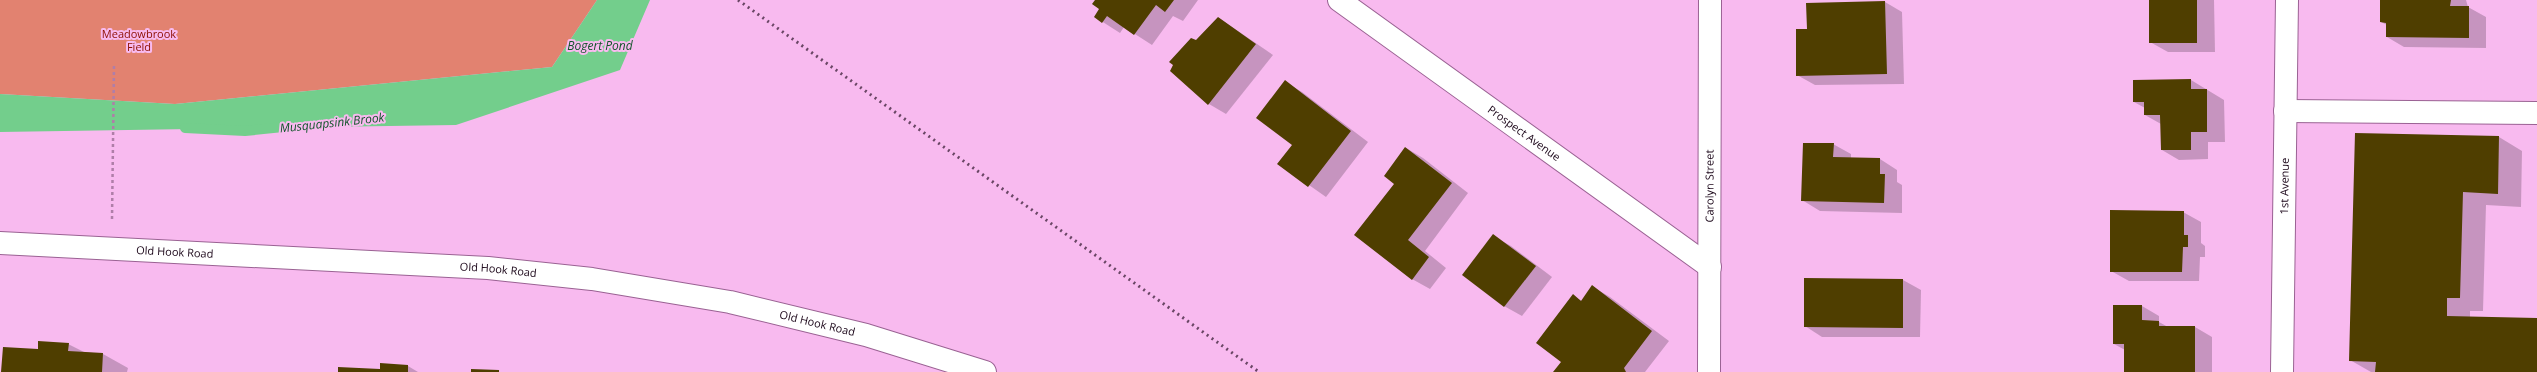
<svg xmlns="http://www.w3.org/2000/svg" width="2537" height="372" font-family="'Open Sans',sans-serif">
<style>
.green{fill:#e28270}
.water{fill:#73ce8c}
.shadow{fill:#0003}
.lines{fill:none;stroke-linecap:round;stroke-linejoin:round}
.stream{stroke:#73ce8c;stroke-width:10}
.building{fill:#4f3e00}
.minor-casing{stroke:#9a6293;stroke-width:24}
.major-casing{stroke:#9a6293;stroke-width:24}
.path{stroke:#af7ea8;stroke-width:2.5;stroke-dasharray:3 3;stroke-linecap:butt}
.minor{stroke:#fff;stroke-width:22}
.major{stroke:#fff;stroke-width:22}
.rail{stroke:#6a4665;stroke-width:3;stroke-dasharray:2 4;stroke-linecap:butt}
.labels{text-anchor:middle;stroke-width:4;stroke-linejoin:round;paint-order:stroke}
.park-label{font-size:11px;fill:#8d0f00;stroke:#f8baef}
.street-label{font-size:11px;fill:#1a0518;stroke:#f8baef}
.water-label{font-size:12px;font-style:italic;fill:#11542a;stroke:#f8baef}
</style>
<rect width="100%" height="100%" fill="#f8baef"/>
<path class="green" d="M0 0H597L552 67 175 104 0 94Z"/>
<path class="water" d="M597 0H650L620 70 456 125 0 132V94L175 104 552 67Z"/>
<g class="shadow">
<path d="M1096 0H1198L1183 21 1173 16 1152 45 1124 27 1120 33 1095 17 1101 9Z"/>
<path d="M2150 0H2214L2215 52H2168L2150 42Z"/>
<path d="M2381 0H2466L2468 7 2486 17V48L2404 47 2387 37V25L2381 22Z"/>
<path d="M1885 2 1902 12 1904 84 1815 85 1797 75 1808 30Z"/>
<path d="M1219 18 1273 55 1226 114 1209 104Z"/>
<path d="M2191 80 2224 100 2225 142H2208V159L2179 160 2162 150 2161 124 2145 115V108L2134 102V81Z"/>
<path d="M1285 82 1302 92 1368 142 1326 197 1279 164 1293 145Z"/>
<path d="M2499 137 2522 151 2521 207 2486 205 2483 311H2470V318L2537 319V372H2371L2350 360Z"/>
<path d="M1833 144 1851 154V159H1880L1897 170V182L1902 185V213L1820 211 1802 200Z"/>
<path d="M1406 148 1423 158 1468 193 1425 251 1446 268 1430 289 1412 279 1395 183Z"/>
<path d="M2183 212 2201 222V243L2205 246V257H2200L2199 281H2129L2111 271Z"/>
<path d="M1493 236 1511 246 1552 277 1522 316 1504 306Z"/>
<path d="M1805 279 1903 280 1921 290 1920 337H1822L1805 326Z"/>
<path d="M1593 287 1610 297 1669 341 1645 372H1554L1562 362 1573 296 1582 301Z"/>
<path d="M2142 306 2159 316V322L2168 327H2195L2212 337V372H2125V350L2114 344Z"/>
<path d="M68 344 84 352 103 354 128 368 127 372H2L39 350Z"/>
<path d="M381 364 408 366 418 372H339L381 370Z"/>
</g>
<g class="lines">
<path class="stream" d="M185 128 245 131 293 126"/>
</g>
<g class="building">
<path d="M1095 0H1174L1165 12 1156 5 1134 35 1107 16 1102 23 1094 17 1099 9 1092 4Z"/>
<rect x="2149" y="0" width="48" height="43"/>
<path d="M2380 0H2451L2450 6H2469V38L2386 37V23L2380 22Z"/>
<path d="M1885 1 1887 74 1796 76V29H1807L1806 3Z"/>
<path d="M1218 17 1256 44 1208 105 1170 71 1173 65 1169 62 1191 38 1196 40Z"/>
<path d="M2191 79V89H2207V132H2191V150H2161L2160 115H2144V102H2133V80Z"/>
<path d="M1285 80 1351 131 1308 187 1277 164 1292 145 1256 118Z"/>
<path d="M2355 133 2499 136 2498 194 2463 192 2460 298H2447V316L2537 318V372H2375L2376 362 2349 361Z"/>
<path d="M1803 143H1834L1833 157 1880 158V174H1885L1884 203 1801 201Z"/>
<path d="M1405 147 1452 183 1408 240 1429 257 1412 280 1354 235 1394 184 1384 176Z"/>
<path d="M2110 210 2184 211V235H2188V247H2183L2182 272H2110Z"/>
<path d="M1493 234 1536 266 1504 307 1462 275Z"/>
<path d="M1804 278 1903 279V328L1804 327Z"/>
<path d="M1592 285 1652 331 1624 368 1626 372H1553L1561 362 1536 343 1573 294 1581 301Z"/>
<path d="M2113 305H2142V320L2159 321V326H2195V372H2124V344H2113Z"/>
<path d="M38 341 69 343 68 351 103 353 102 372H1L3 347 38 349Z"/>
<path d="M380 363 408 365V372H338V367L380 369Z"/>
<path d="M471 369 499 370V372H471Z"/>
</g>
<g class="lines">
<defs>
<g id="minor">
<path id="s1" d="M1339 0 1710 267"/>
<path d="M2285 111 2537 113"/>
<path id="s2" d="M1709 372 1710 0"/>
<path id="s3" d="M2282 372 2287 0"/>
</g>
<g id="major">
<path id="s4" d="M0 243 488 268 592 279 730 302 866 335 985 372"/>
</g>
</defs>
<use href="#minor" class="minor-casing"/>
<use href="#major" class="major-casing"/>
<path class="path" d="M112 219 114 65"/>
<use href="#minor" class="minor"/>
<use href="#major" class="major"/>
<path class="rail" d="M738 0 1259 372"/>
</g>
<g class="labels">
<g class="park-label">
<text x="139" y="38">Meadowbrook<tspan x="139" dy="13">Field</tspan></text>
</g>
<g class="street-label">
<text dy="4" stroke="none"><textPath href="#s1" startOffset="228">Prospect Avenue</textPath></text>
<text dy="4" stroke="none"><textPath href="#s2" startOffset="186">Carolyn Street</textPath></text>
<text dy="4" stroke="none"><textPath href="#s3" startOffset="186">1st Avenue</textPath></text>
<text dy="4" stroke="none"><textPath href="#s4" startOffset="175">Old Hook Road</textPath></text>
<text dy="4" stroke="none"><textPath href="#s4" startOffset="499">Old Hook Road</textPath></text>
<text dy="4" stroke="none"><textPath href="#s4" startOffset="823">Old Hook Road</textPath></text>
</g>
<g class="water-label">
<text x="600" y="50">Bogert Pond</text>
<text transform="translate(332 123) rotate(-6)" y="4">Musquapsink Brook</text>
</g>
</g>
</svg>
